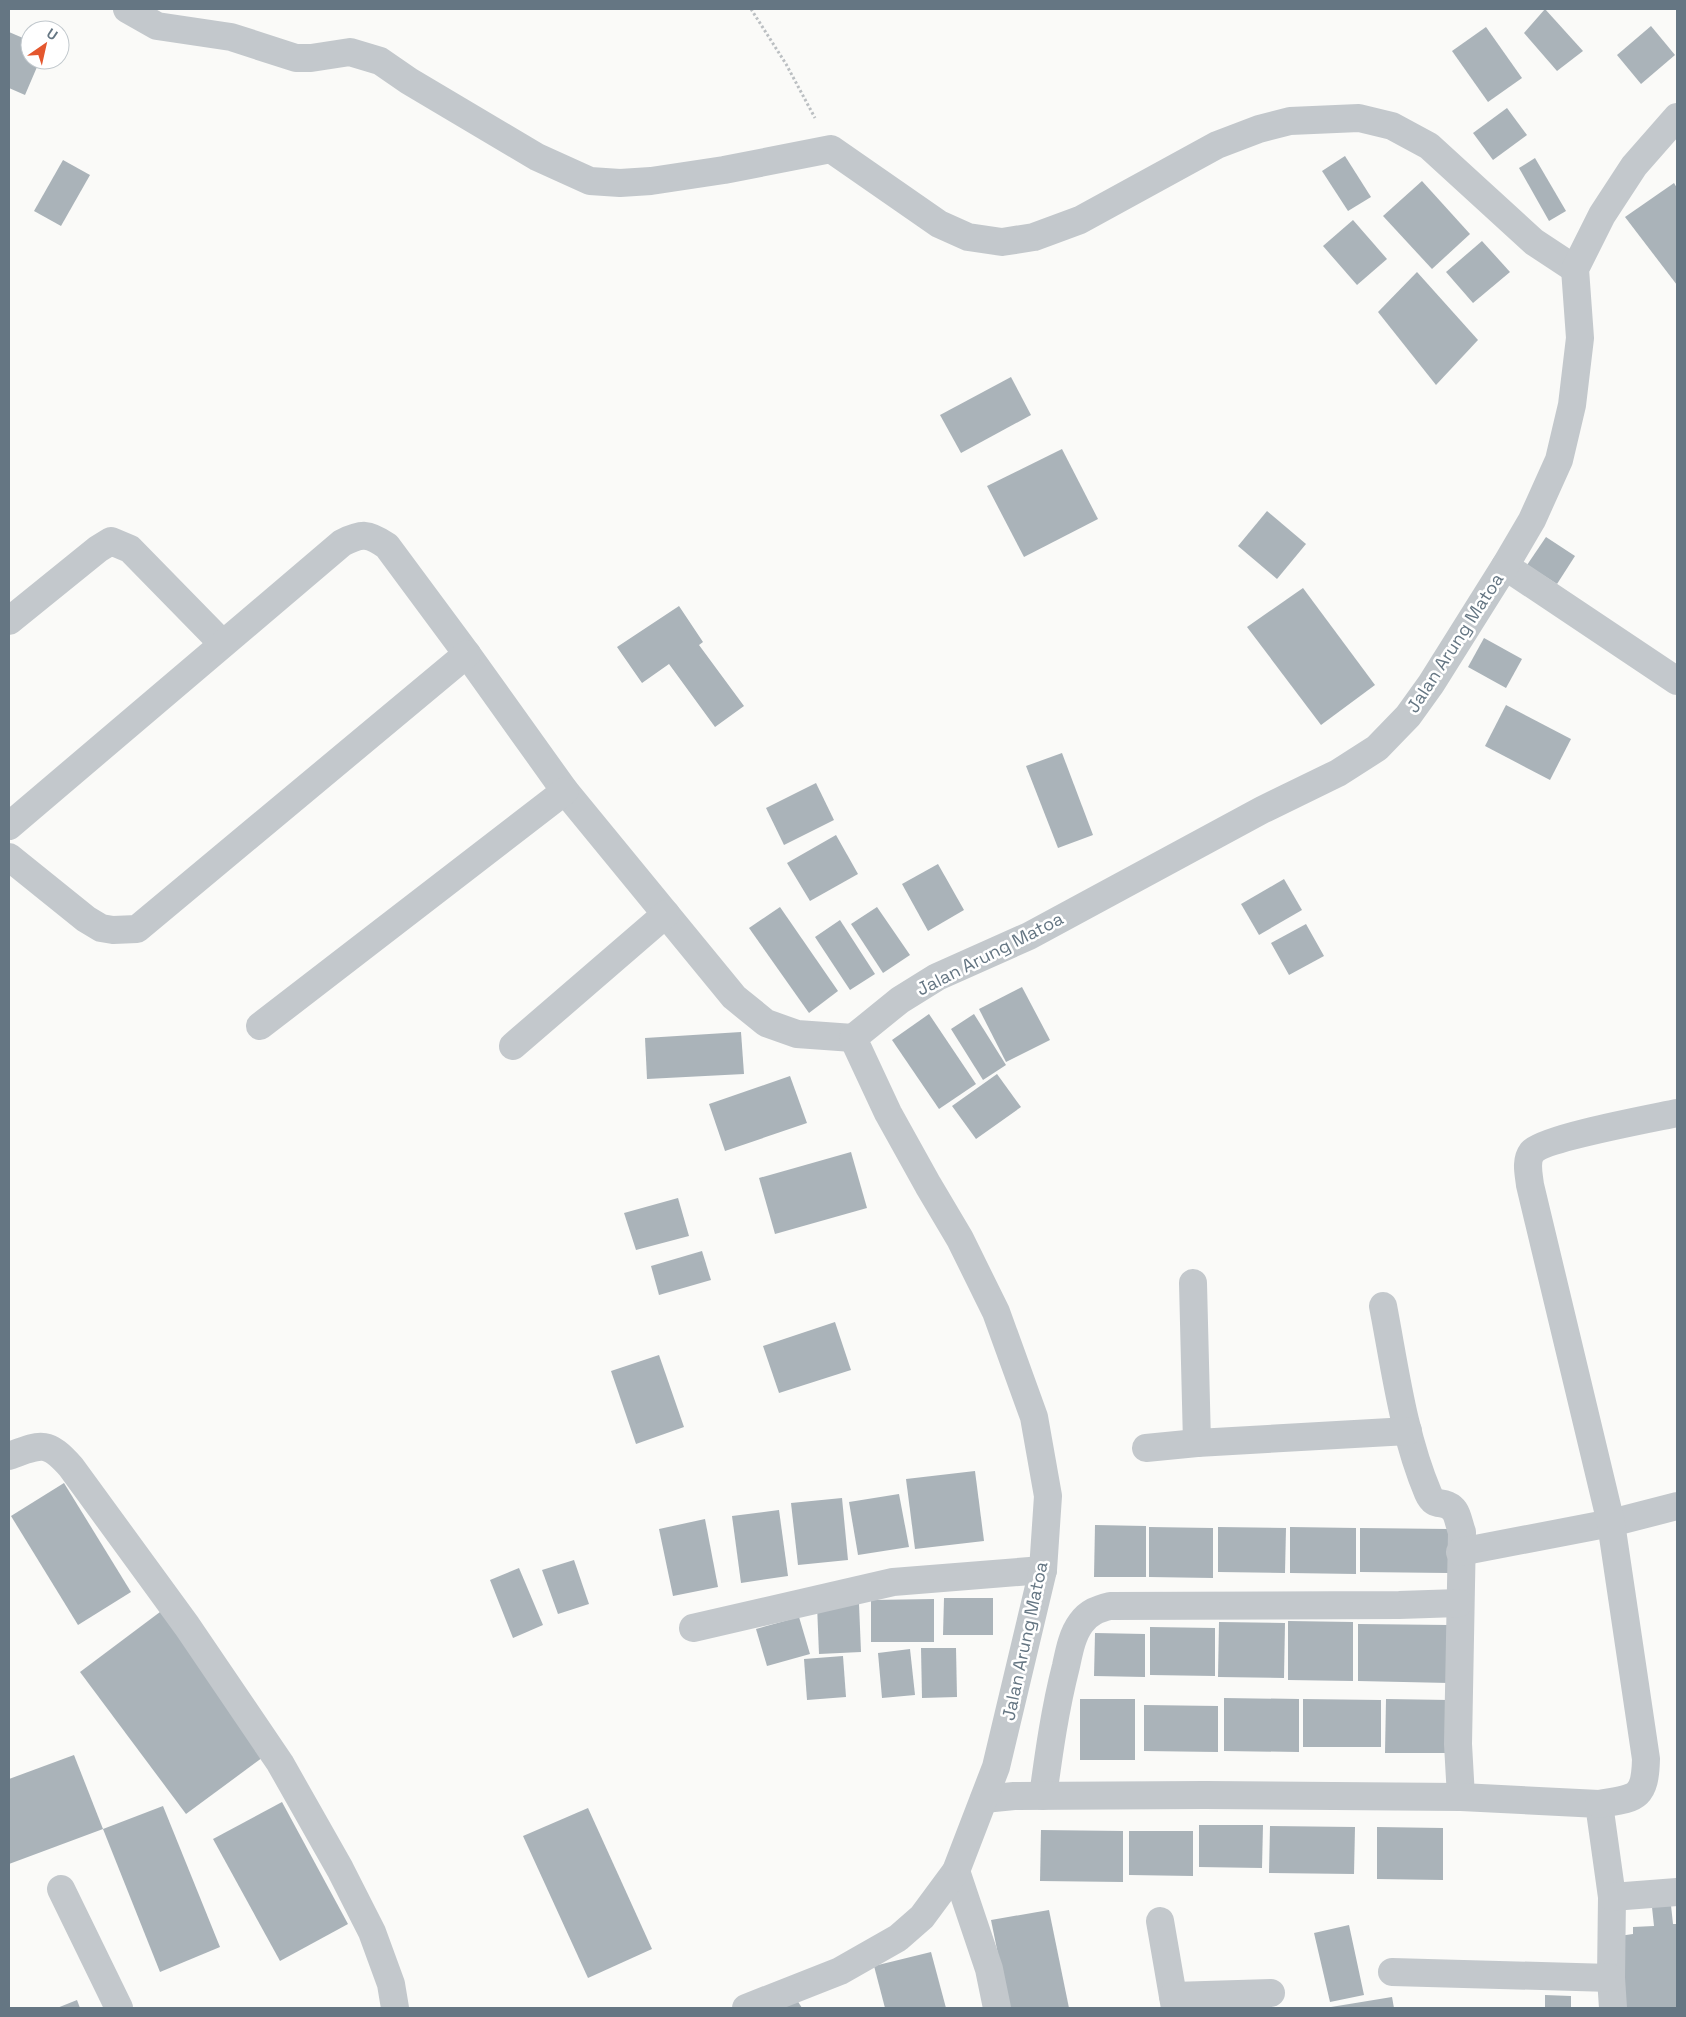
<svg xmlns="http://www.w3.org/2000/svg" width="1686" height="2017" font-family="'Space Grotesk',sans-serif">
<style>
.building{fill:#aab3b9}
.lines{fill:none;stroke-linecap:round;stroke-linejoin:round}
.path{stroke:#bbbfc2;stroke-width:3;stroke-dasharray:2.5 2.5;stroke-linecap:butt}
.minor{stroke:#c3c8cc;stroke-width:28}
.labels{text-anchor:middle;stroke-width:5;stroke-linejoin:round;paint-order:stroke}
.street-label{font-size:18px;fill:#657683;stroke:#fff}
</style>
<rect width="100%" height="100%" fill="#fafaf8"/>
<g class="building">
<path d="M1545 9 1583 51 1557 71 1524 33Z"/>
<path d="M1651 26 1675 55 1641 84 1617 55Z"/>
<path d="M1486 27 1522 78 1488 102 1452 51Z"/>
<path d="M9 32 30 41V60H40L25 95 9 88Z"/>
<path d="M1507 108 1527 135 1493 160 1473 133Z"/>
<path d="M1345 156 1371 197 1348 211 1322 171Z"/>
<path d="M1535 158 1566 211 1549 221 1519 168Z"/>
<path d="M63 160 90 175 61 226 34 211Z"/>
<path d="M1422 181 1470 234 1432 269 1383 216Z"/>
<path d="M1674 183 1677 188V285L1625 217Z"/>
<path d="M1353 220 1387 259 1357 285 1323 246Z"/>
<path d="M1482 241 1510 272 1473 303 1446 272Z"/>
<path d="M1417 272 1478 340 1436 385 1378 312Z"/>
<path d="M1011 377 1031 415 961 453 940 415Z"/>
<path d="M1062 449 1098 519 1024 557 987 486Z"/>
<path d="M1267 511 1306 544 1277 579 1238 546Z"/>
<path d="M1546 537 1575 556 1557 584 1527 565Z"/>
<path d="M1303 588 1375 685 1321 725 1247 627Z"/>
<path d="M679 606 703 642 699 645 744 706 715 727 669 664 642 683 617 647Z"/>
<path d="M1484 638 1522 659 1506 688 1468 667Z"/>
<path d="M1506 705 1571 739 1550 780 1485 746Z"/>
<path d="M1062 753 1093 835 1058 848 1026 766Z"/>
<path d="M816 783 834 820 784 845 766 808Z"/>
<path d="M836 835 858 874 810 901 787 863Z"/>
<path d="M938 864 964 910 928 931 902 884Z"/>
<path d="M1284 879 1302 910 1259 935 1241 904Z"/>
<path d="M780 907 838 991 809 1013 749 928Z"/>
<path d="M877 907 910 955 883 973 851 924Z"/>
<path d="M840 920 875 974 850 990 815 937Z"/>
<path d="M1306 924 1324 956 1289 975 1271 943Z"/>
<path d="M1022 987 1050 1040 1006 1062 979 1009Z"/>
<path d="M929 1014 976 1084 939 1109 892 1040Z"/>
<path d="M974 1014 1006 1065 983 1080 951 1029Z"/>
<path d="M741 1032 744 1074 647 1079 645 1038Z"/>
<path d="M997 1074 1021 1107 976 1139 952 1106Z"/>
<path d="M790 1076 807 1123 725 1151 709 1104Z"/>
<path d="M851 1152 867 1208 775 1234 759 1178Z"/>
<path d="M678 1198 689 1236 636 1250 624 1213Z"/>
<path d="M702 1251 711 1280 659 1295 651 1266Z"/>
<path d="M835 1322 851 1370 779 1393 763 1346Z"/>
<path d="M659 1355 684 1427 636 1444 611 1371Z"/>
<path d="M975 1471 984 1541 915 1549 906 1479Z"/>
<path d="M64 1483 131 1592 78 1625 11 1516Z"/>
<path d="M899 1494 909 1547 858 1555 849 1502Z"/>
<path d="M842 1498 848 1560 798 1565 791 1503Z"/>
<path d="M779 1510 788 1576 741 1583 732 1516Z"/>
<path d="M705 1519 718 1587 673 1596 659 1529Z"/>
<path d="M1095 1525 1146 1526V1577H1094Z"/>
<path d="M1149 1527 1213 1528V1578L1149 1577Z"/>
<path d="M1218 1527 1286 1528 1285 1573 1218 1572Z"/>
<path d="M1290 1527 1356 1528V1574L1290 1573Z"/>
<path d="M1360 1528 1448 1529V1573L1360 1572Z"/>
<path d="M574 1560 589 1604 558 1614 542 1570Z"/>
<path d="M519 1568 543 1625 513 1638 490 1580Z"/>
<path d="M944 1598H993V1635H943Z"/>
<path d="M934 1599V1642H871V1600Z"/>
<path d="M859 1604 861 1652 819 1654 817 1605Z"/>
<path d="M164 1609 270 1752 186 1814 80 1672Z"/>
<path d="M799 1617 810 1654 767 1666 756 1629Z"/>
<path d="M1288 1621 1353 1622V1681L1288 1680Z"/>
<path d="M1219 1622 1285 1623 1284 1678 1218 1677Z"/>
<path d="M1358 1624 1449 1625V1683L1358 1681Z"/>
<path d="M1150 1627 1215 1628V1676L1150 1675Z"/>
<path d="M1095 1633 1145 1634V1677L1094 1676Z"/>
<path d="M921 1648H956L957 1697 922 1698Z"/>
<path d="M910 1649 915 1695 882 1698 878 1653Z"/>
<path d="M843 1656 846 1697 807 1700 804 1659Z"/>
<path d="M1224 1698 1299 1699V1752L1224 1751Z"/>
<rect x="1080" y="1699" width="55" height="61"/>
<path d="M1303 1699 1381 1700V1747H1303Z"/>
<path d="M1386 1699 1449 1700 1448 1753H1385Z"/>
<path d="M1144 1705 1218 1706V1752L1144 1751Z"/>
<path d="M74 1755 103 1829 9 1864V1779Z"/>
<path d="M282 1802 348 1924 280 1961 213 1839Z"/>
<path d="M163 1806 220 1947 160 1972 103 1829Z"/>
<path d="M588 1808 652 1949 588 1978 523 1836Z"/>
<path d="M1199 1825H1263L1262 1868 1199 1867Z"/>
<path d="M1270 1826 1355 1827 1354 1874 1269 1873Z"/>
<path d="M1377 1827 1443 1828V1880L1377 1879Z"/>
<path d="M1041 1830 1123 1831V1882L1040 1881Z"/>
<path d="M1129 1831H1193V1876L1129 1875Z"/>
<path d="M1670 1896 1673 1924H1677V2008H1625L1619 1936 1633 1934V1927L1654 1926 1651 1898Z"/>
<path d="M1049 1910 1069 2008H1009L991 1920Z"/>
<path d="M1349 1925 1364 1995 1330 2002 1314 1933Z"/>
<path d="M931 1952 946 2008H885L874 1966Z"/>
<path d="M1545 1995 1571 1996V2008H1545Z"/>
<path d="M1392 1997 1394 2008H1331V2007Z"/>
<path d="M77 2000 80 2008H57Z"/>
<path d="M797 2000 802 2008H781Z"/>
</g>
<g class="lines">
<path class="path" d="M751 9 786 64 815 118"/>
<g class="minor">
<path d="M127 9 157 26 231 37 296 58H311L350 52 380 61 409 81 537 157 590 181 620 183 651 181 724 170 831 149 939 224 968 237 1002 242 1034 237 1080 220 1217 145 1259 129 1290 121 1359 118 1392 126 1429 146 1534 242 1575 269"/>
<path d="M1505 566 1677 681"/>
<path d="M9 621 98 549 111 541 130 549 222 643"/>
<path d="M9 826 342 543C362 533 368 533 387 546L467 654 565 791 734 997 766 1023 797 1034 853 1038"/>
<path d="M9 857 86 919 101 928 113 930 137 929 467 654"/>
<path d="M260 1026 565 791"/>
<path d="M513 1046 666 914"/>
<path d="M1193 1283 1197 1443"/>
<path d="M1383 1306C1395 1368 1403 1434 1428 1493 1435 1509 1442 1499 1452 1508 1458 1513 1459 1525 1462 1532L1458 1744 1461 1797"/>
<path d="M1146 1448 1197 1443 1408 1431"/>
<path d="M9 1456C41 1444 47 1440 71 1467L187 1626 280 1763 340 1869 372 1932 391 1984 395 2008"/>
<path d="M1460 1552 1611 1523 1677 1506"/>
<path d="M693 1628 893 1582 1043 1570"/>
<path d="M1043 1796C1049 1752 1055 1709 1066 1666 1069 1652 1072 1635 1081 1623 1089 1612 1098 1609 1110 1606L1399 1605 1459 1603"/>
<path d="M984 1799 1014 1796 1205 1795 1461 1797 1599 1804 1612 1897 1611 1978 1613 2008"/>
<path d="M1599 1804C1635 1798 1645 1800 1646 1759L1611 1523 1530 1185C1529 1175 1525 1161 1532 1152 1544 1138 1654 1118 1677 1113"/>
<path d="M956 1871 989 1969 997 2008"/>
<path d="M61 1889 119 2008"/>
<path d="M1612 1897 1677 1892"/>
<path d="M1160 1921 1175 2008"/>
<path d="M1392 1972 1611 1978"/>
<path d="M1173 1996 1271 1993"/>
<path d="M746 2008 840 1971 898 1938 922 1917 956 1871 996 1767 1043 1570 1048 1496 1034 1417 996 1312 960 1239 928 1185 888 1113 853 1038 900 1000 937 977 1029 936 1262 810 1338 773 1377 748 1408 716 1431 684 1505 566 1532 520 1559 460 1572 405 1580 338 1575 269 1602 215 1634 166 1677 117"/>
</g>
</g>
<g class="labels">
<g class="street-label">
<text transform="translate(1455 643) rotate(-57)" y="6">Jalan Arung Matoa</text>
<text transform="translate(990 954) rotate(-27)" y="6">Jalan Arung Matoa</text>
<text transform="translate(1025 1641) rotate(-78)" y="6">Jalan Arung Matoa</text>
</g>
</g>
<rect width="1686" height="2017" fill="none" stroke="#657683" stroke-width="20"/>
<g transform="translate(45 45) rotate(34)"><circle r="24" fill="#ffffff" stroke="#c1c8cd"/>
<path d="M0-4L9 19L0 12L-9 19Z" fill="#e4572e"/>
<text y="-8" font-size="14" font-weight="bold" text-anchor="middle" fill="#657683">U</text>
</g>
</svg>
